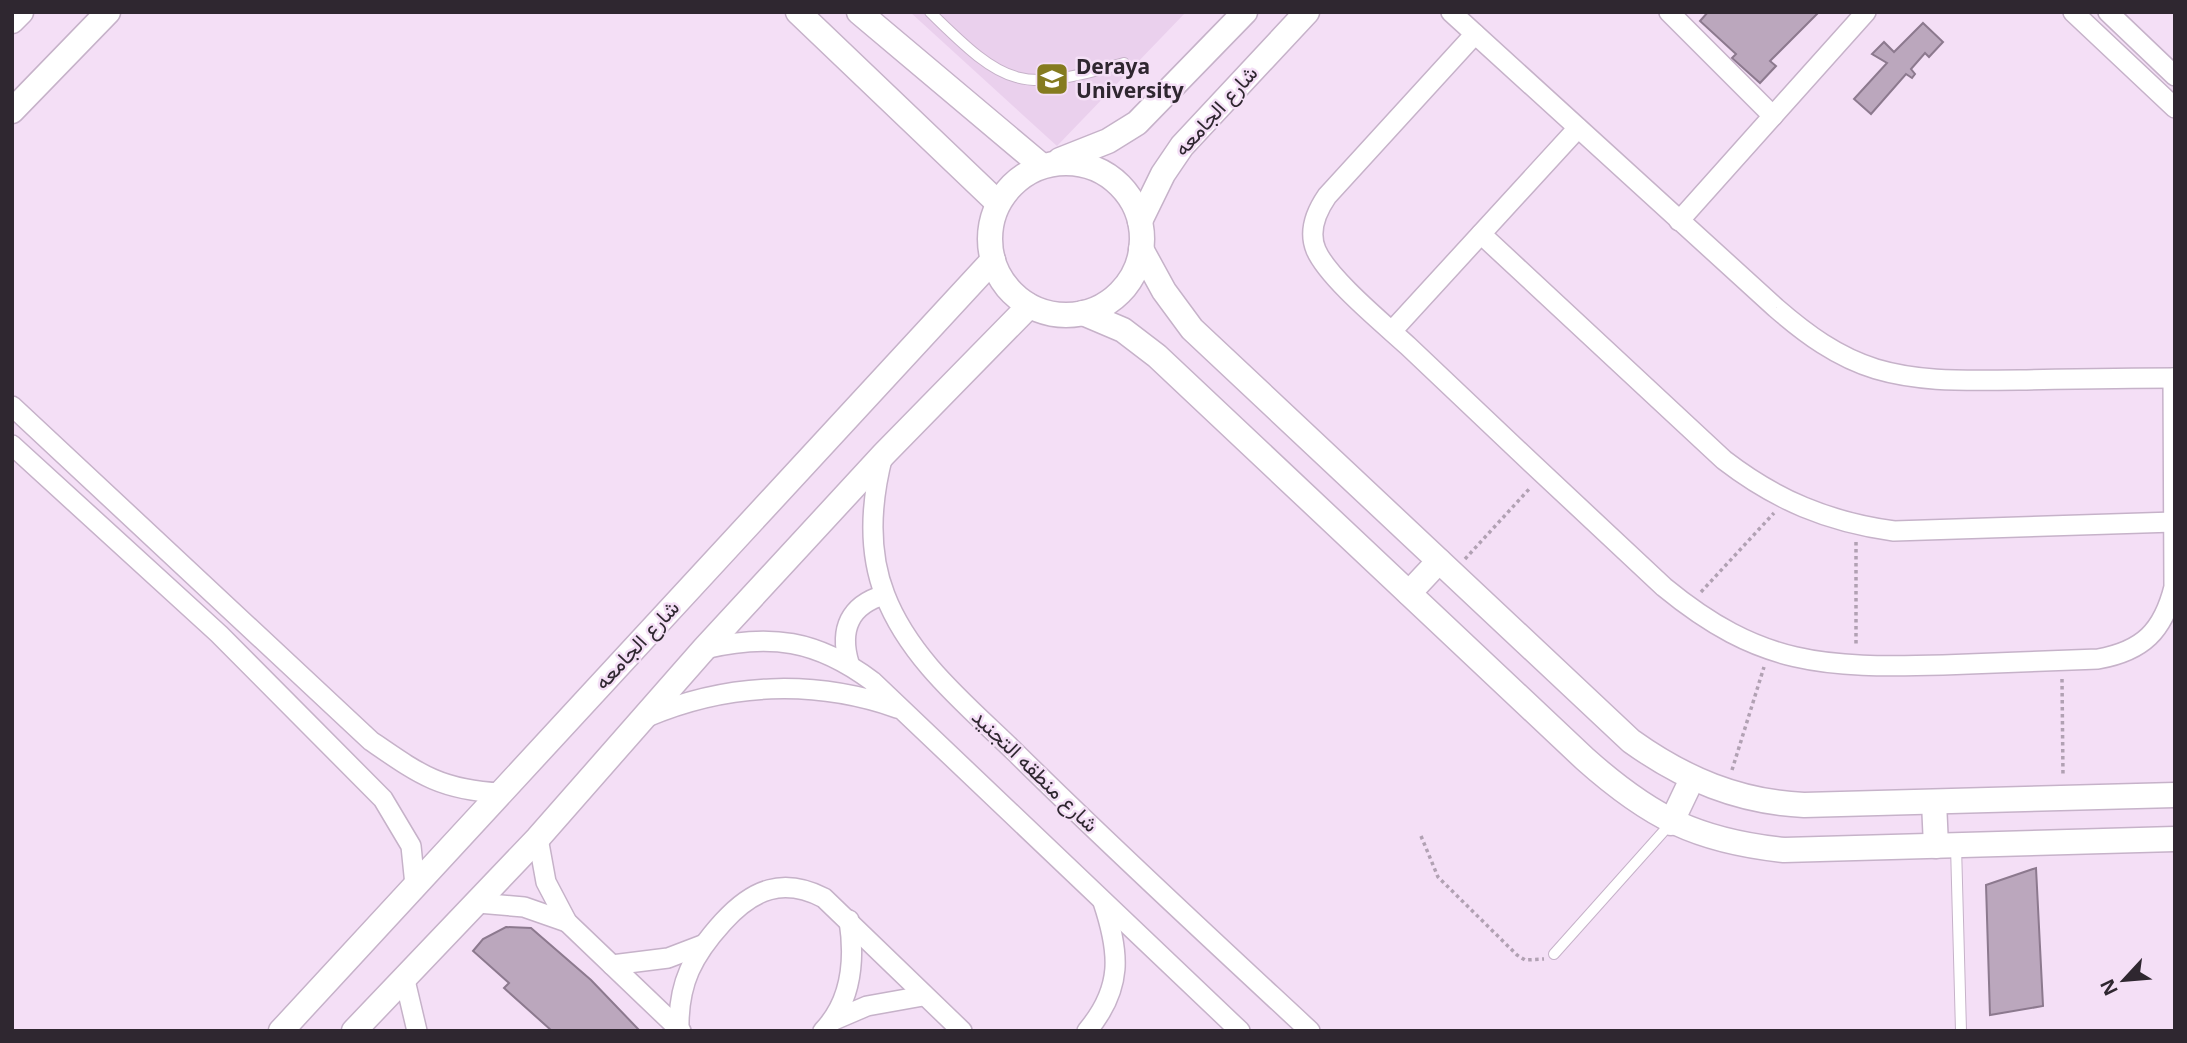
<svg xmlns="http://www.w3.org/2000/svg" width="2187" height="1043" font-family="'Noto Sans',Vazirmatn,sans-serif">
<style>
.built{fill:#ead0ed}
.building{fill:#bba7bd;stroke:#8c798e;stroke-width:2}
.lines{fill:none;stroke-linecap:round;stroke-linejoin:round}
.service-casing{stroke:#c6b2c9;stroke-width:12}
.minor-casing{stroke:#c6b2c9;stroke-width:22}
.tertiary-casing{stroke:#c6b2c9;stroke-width:27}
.path{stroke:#b1a1b3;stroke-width:3.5;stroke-dasharray:3.5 3.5;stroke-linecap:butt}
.service{stroke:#fff;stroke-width:10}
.minor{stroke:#fff;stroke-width:19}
.tertiary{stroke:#fff;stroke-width:24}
.labels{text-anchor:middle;stroke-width:5;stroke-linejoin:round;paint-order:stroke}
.poi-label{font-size:21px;font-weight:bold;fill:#2f2730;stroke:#f4dff6;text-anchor:start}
.street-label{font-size:21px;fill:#2f2730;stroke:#f4dff6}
</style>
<rect width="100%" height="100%" fill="#f4dff6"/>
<path class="built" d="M910 12H1186L1057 146Z"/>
<g class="building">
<path d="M1708 12H1819L1770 61 1776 66 1760 83 1732 58 1736 54 1700 21Z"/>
<path d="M1923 23 1943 42 1929 57 1925 53 1911 69 1915 74 1912 78 1906 74 1871 114 1854 99 1887 63 1872 54 1884 42 1894 52Z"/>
<path d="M2036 868 2043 1006 1990 1015 1986 885Z"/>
<path d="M506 927 531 928 591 980 640 1031H552L504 988 509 983 473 951 483 939Z"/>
</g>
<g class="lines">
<defs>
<g id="service">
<path d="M930 12C1007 88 1020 93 1124 63"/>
<path d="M1956 846 1961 1031"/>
<path d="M1554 954 1671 823"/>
</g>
<g id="minor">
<path d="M1451 12 1776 308C1806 334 1837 357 1876 369 1923 383 1971 380 2019 380 2071 379 2123 378 2175 378"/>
<path d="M1669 12 1773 116"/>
<path d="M2073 12 2175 108"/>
<path d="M2108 12 2175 76"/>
<path d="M1475 34 1327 196C1316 212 1308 231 1316 250 1328 278 1384 324 1408 346 1493 427 1578 507 1664 587 1760 666 1824 668 1943 665 1995 663 2046 661 2098 659 2143 651 2163 631 2174 587L2173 378"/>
<path d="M1679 221 1866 12"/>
<path d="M1481 234 1724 460C1776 500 1828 522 1894 531L2174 522"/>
<path d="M1392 331 1578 128"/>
<path d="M12 406 371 741C419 774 440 790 501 793"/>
<path d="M12 445 219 634 383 799 411 846 415 885"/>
<path d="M883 455C871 501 867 549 885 595 910 660 968 706 1016 753 1112 848 1211 939 1310 1031"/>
<path d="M704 649C770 633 817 640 872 681L1240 1031"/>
<path d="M849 663C839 629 850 605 884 595"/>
<path d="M647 717C727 683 814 679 897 708"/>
<path d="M538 838 546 882 567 922 681 1031"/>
<path d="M478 903 524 907 567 922"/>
<path d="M612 965 668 958 702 945"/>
<path d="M404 976 417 1031"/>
<path d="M832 1021 867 1006 923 996"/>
<path d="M679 1029C678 983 693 955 723 922 753 889 783 877 824 898L962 1031"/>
<path d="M823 1031C852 1001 855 959 849 920"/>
<path d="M1087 1031C1123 988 1120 953 1103 902"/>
</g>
<g id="tertiary">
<path d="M798 12 998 203"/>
<path d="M859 12 1042 166"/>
<path d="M12 21 21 12"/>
<path d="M12 111 108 12"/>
<path d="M1060 160 1108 141 1137 123 1245 12"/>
<circle cx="1066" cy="239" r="76"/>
<path d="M1140 221 1163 174 1182 146 1307 12"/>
<path d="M1141 249 1164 291 1192 329 1631 741C1684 779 1739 802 1804 805L2175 795"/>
<path d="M1083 313 1123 330 1157 356 1585 759C1650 817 1697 841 1784 850L2175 839"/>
<path d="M1409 593 1439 561"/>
<path d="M1934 802 1936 846"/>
<path d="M1671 823 1692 779"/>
<path d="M281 1031 993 260"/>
<path d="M354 1031 538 838 704 649 884 454 1029 306"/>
</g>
</defs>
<use href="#service" class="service-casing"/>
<use href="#minor" class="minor-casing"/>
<use href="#tertiary" class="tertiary-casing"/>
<g class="path">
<path d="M1856 542V646"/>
<path d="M1465 559 1531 487"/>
<path d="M1701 592 1774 513"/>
<path d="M2062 679 2063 776"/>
<path d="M1732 770 1764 667"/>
<path d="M1421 836 1438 877 1517 955 1525 960 1544 959"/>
</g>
<use href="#service" class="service"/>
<use href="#minor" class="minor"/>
<use href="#tertiary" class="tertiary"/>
</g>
<defs>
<symbol id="university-square" viewBox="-11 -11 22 22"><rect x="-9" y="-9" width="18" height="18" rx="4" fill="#857b20" stroke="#f4dff6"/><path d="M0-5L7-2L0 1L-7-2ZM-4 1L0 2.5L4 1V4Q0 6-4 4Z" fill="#fff"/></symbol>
</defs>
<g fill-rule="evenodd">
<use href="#university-square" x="1033" y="60" width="38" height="38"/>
</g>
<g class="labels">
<g class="poi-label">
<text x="1076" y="74">Deraya<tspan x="1076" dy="24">University</tspan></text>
</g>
<g class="street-label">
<text transform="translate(1216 111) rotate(-48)" y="7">شارع الجامعه</text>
<text transform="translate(637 645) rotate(-47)" y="7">شارع الجامعه</text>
<text transform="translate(1035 771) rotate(44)" y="7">شارع منطقه التجنيد</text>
</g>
</g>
<rect width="2187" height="1043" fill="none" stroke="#2f2730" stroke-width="28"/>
<g transform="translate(2124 980) rotate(244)" stroke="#f4dff6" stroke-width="5" paint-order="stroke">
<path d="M0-5L12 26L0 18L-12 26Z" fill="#2f2730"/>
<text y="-10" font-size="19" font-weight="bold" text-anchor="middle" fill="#2f2730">N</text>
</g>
</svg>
